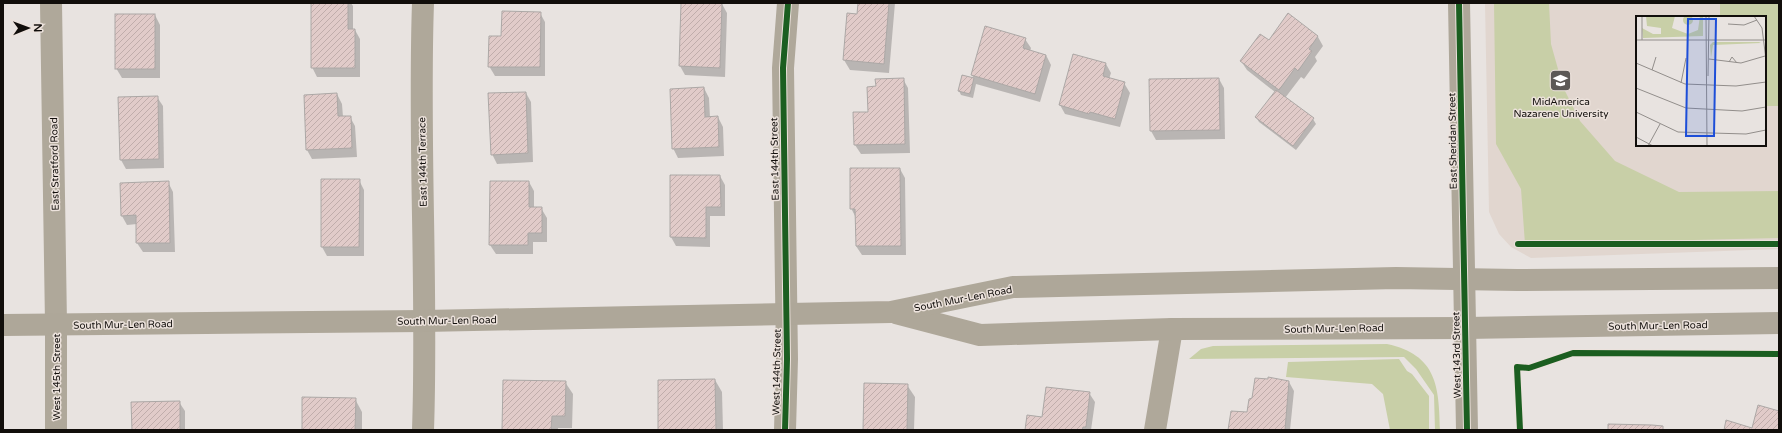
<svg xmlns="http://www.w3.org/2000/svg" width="1782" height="433" font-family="'Varela Round',sans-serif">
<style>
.built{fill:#e1d6cf;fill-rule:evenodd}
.grass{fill:#c8cfa7}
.shadow{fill:#0003}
.building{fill:url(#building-hatch);stroke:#aca8a6}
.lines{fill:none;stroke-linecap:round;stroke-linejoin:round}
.street{stroke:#afa89a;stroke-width:22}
.secondary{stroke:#aea799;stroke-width:22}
.cycleway-casing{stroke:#ece2dc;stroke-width:8}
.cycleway{stroke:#1b5e20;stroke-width:6}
.labels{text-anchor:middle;stroke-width:3;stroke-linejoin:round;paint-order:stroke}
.poi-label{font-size:10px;fill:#110e0b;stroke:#ece2dc}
.street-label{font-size:10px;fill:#110e0b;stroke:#ece2dc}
.inset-road{fill:none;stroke:#928e8b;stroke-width:1}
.view{fill:#1d4ed8;fill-opacity:0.15;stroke:#1d4ed8;stroke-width:2}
.inset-edge{fill:none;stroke:#110e0b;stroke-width:2}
</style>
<defs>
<pattern id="building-hatch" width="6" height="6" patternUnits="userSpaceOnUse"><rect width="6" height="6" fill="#e1cbc9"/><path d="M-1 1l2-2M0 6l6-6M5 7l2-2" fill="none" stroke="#c0adab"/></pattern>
</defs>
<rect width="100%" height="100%" fill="#e8e3e0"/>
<path class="built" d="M1485 3H1779V249L1531 258 1511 247 1499 234 1489 212ZM1637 17H1765V145H1637Z"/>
<g class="grass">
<path d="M1494 3H1549L1551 44 1563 87 1580 121 1615 161 1679 192 1779 191V238L1525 244 1521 189 1496 144Z"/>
<path d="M1720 3H1779V106H1765V17H1720Z"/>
<path d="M1387 344C1437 355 1439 386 1440 430H1435L1434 395 1416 369 1404 357 1189 359 1201 349 1213 346Z"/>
<path d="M1399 359 1407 371 1412 374 1429 396V430H1390L1383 394 1372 384 1286 377 1288 362Z"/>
</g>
<g class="shadow">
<path d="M312 3H351L353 6V30H355L360 39V77H317L312 67Z"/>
<path d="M682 3 722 4 727 13 725 77 685 75 680 66Z"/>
<path d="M859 3H895L889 73 850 70 844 60 848 14 858 15Z"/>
<path d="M540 13 545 22V76H495L489 66 502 38Z"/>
<path d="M155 15 160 25V78H122L116 68Z"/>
<path d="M1288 15 1318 37 1323 46 1315 57 1317 61 1304 79 1301 77 1285 98 1313 119 1316 124 1296 150 1259 122 1256 117 1275 92 1247 70 1241 61 1269 41Z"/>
<path d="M1025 39 1031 48 1030 51 1046 55 1051 65 1040 102 976 84 973 98 961 95 959 91 962 76 974 79 972 75Z"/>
<path d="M1106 64 1111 73 1109 79 1124 83 1130 93 1120 127 1065 114 1060 105Z"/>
<path d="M903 79 908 88 910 153 861 154 855 145 854 113H869L877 87Z"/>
<path d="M1219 79 1224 88 1225 139 1156 140 1151 131Z"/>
<path d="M704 88 709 98 710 118 718 117 723 127 724 156 678 158 673 148Z"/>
<path d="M526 93 531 102 533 162 497 164 492 154Z"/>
<path d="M337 94 342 104 343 117H350L355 126 357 157 312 159 307 150Z"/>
<path d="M157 97 163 106 164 168 126 169 121 160 119 98Z"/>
<path d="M900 169 905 178 906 255H862L856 246V218L851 208Z"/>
<path d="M720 176 725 185V216H710V247L676 246 671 237Z"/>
<path d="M359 180 364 190V256H327L322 247Z"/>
<path d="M168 182 173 192 175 252H143L137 243V224L127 225 122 216Z"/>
<path d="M529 182 534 191V208H541L547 218V242H533V254H496L490 245Z"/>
<path d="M715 380 722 392 723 430H659Z"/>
<path d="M565 382 573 394 572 428H558V430H503Z"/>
<path d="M1289 382 1294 391 1290 430H1229Z"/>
<path d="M907 385 915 397 914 430H864Z"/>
<path d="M1089 393 1095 402 1091 430H1026Z"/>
<path d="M355 399 362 412V430H303Z"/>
<path d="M179 402 185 411V430H133Z"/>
</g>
<g class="building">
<path d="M311 3H348V29H355V68H311Z"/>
<path d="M681 3H722L720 68 679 66Z"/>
<path d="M858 3H889L884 64 843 60 847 13 857 14Z"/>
<path d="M502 11 541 12 540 67H488L489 36H501Z"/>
<path d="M1288 13 1318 36 1309 49 1312 51 1298 71 1295 68 1279 90 1240 61 1260 34 1269 40Z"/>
<rect x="115" y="14" width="40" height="55"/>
<path d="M985 26 1026 38 1023 48 1046 55 1035 94 971 75Z"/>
<path d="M1073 54 1106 63 1103 76 1125 82 1115 119 1090 112 1089 114 1059 105Z"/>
<path d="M962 75 974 78 970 94 958 91Z"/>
<path d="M904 78 905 144 854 145 853 112H868L867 87 876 86 875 79Z"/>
<path d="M1219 78 1220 130 1150 131 1149 79Z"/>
<path d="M704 87 705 117 718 116 719 147 672 149 670 89Z"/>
<path d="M1276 90 1314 118 1293 146 1255 117Z"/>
<path d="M526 92 528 153 491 155 488 93Z"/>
<path d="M337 93 338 116H351L352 148 306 150 304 95Z"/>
<path d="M158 96 159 159 120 160 118 97Z"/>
<path d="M850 168H900L901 246H856L855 209H850Z"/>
<path d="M670 175H720L721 207H706V238L670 237Z"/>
<path d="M321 179H360L359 247H321Z"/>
<path d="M169 181 170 243H136V215L121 216 120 183Z"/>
<path d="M490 181H529V207H542V233H528V245H489Z"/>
<path d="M1268 377 1289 381 1285 430H1228L1231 411 1247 412 1249 399 1252 398 1255 378 1268 379Z"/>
<path d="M715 379 716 430H658V380Z"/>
<path d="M503 380 566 381 565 416H552L551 430H502Z"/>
<path d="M864 383 908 384 907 430H863Z"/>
<path d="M1046 387 1090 392 1086 427H1083L1082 430H1025L1027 415 1042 417Z"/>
<path d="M302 397 356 398 355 430H302Z"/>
<path d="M180 401V430H132L131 402Z"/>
<path d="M1758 405 1779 411V430H1724L1726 420 1752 428Z"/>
<path d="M1608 424 1652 425 1663 426V430H1608Z"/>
</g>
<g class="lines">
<g class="street">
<path d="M51 3 56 324V430"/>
<path d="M423 430C428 288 418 145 423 3"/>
<path d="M785 430 787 359 783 68 788 3"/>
<path d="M1155 430 1172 329"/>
</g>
<g class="secondary">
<path d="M1459 3 1467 430"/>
<path d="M896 313 980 335 1172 329 1466 328 1779 323"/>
<path d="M3 325 424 321 891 312 1013 287 1396 278 1517 280 1779 278"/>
</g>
<defs>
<g id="cycleway">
<path d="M1459 3 1467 430"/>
<path d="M1518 244H1779"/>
<path d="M785 430 787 359 783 68 788 3"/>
<path d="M1520 430 1517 367 1529 368 1573 353 1779 354"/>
</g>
</defs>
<use href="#cycleway" class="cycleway-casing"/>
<use href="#cycleway" class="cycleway"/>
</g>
<defs>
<symbol id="university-square" viewBox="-11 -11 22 22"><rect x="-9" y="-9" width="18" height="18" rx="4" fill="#5c5956" stroke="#ece2dc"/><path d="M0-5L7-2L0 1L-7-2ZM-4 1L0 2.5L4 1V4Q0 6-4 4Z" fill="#fff"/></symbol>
</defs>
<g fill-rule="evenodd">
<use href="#university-square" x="1548" y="68" width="25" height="25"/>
</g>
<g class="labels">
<g class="poi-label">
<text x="1561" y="105">MidAmerica<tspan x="1561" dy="12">Nazarene University</tspan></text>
</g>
<g class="street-label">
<text transform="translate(1452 141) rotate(-91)" y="4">East Sheridan Street</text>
<text transform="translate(774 159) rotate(-91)" y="4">East 144th Street</text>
<text transform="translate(422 162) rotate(-91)" y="4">East 144th Terrace</text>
<text transform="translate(54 164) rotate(-91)" y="4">East Stratford Road</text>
<text transform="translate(963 298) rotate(-11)" y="4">South Mur-Len Road</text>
<text transform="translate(447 320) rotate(-1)" y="4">South Mur-Len Road</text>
<text transform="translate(123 324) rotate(-1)" y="4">South Mur-Len Road</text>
<text transform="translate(1658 325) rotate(-1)" y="4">South Mur-Len Road</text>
<text transform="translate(1334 328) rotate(-1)" y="4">South Mur-Len Road</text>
<text transform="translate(1456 355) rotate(-91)" y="4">West 143rd Street</text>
<text transform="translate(776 372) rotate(-89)" y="4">West 144th Street</text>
<text transform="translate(56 377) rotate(-90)" y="4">West 145th Street</text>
</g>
</g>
<g transform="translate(1636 16)">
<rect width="130" height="130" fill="#e8e3e0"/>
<path d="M47 4a5 5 0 1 1 10 0a5 5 0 1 1-10 0ZM10 0H39L36 12 52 18 62 14 64 0H67V20L7 22 6 12 17 18H25V12L11 10ZM77 26H123L125 27 77 29 75 42 74 29Z" fill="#c8cfa7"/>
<path class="inset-road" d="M6 0V24M70 0 71 130M118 0 126 12 130 44M92 8 108 9 121 4M0 24H130M73 43 105 47 129 40M93 46 96 41 101 47M0 47 49 68 100 70 130 66M16 54 20 41M72 60 73 0M45 67 50 42M0 72 50 92 106 95 130 91M0 96 42 116 110 118 130 114M0 121 17 130M12 130 24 108"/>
<path class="view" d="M52 3H80L78 120H50Z"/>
<rect width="130" height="130" class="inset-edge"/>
</g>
<rect width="1782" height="433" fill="none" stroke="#110e0b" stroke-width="8"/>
<g transform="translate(28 28) rotate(89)" stroke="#ece2dc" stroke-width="3" paint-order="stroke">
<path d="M0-3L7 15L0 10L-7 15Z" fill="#110e0b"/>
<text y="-6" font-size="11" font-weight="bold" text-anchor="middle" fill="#110e0b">N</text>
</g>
</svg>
